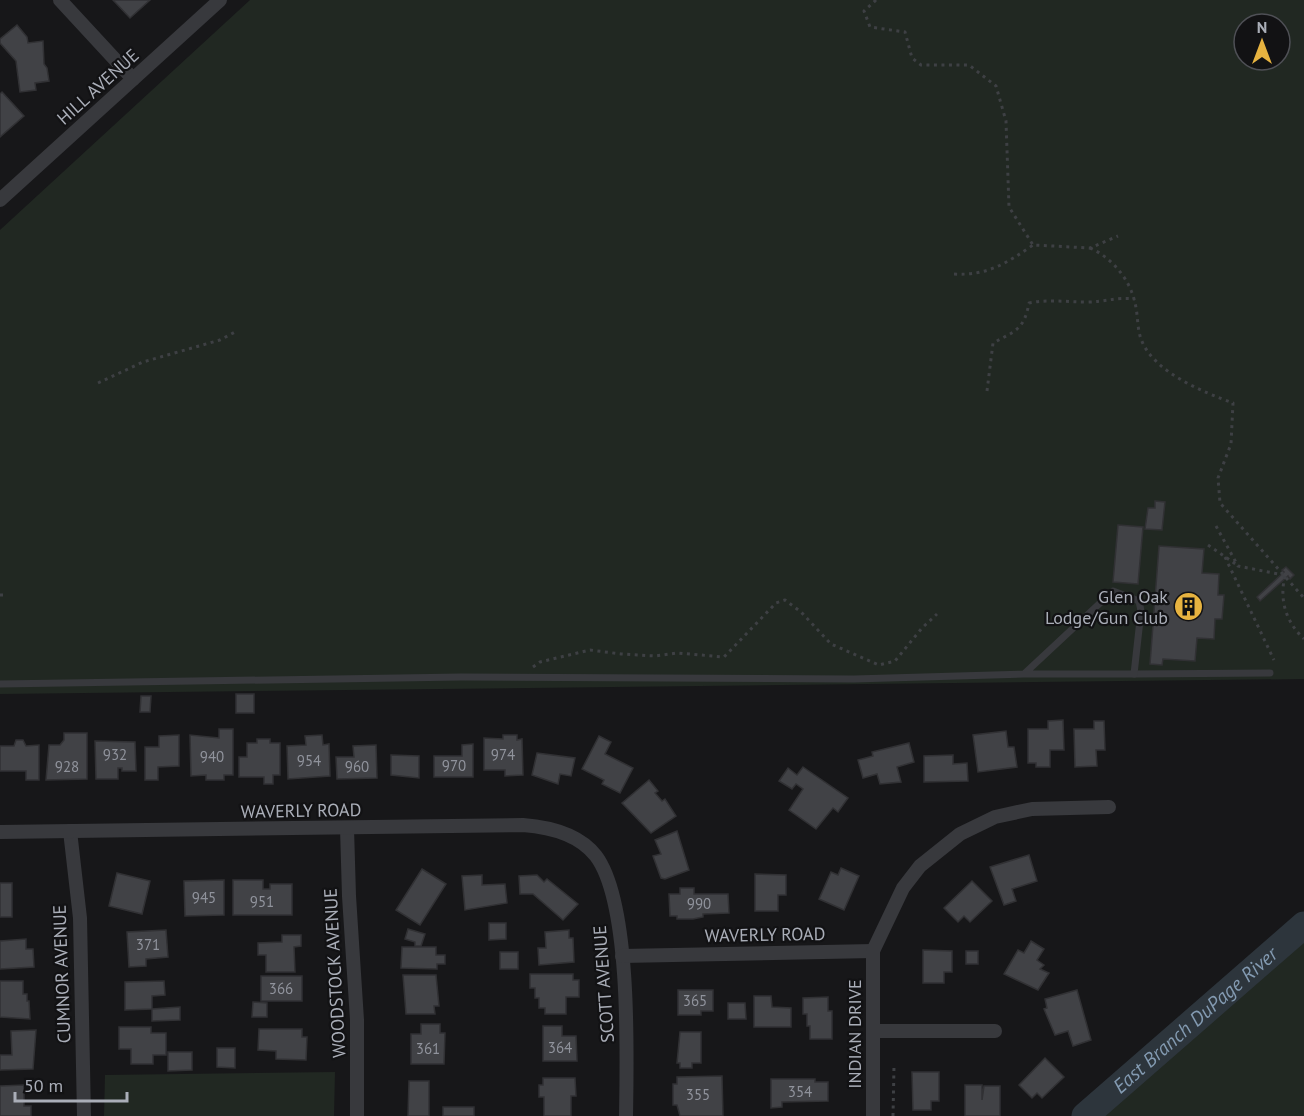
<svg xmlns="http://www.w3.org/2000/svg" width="1304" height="1116" font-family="'PT Sans',sans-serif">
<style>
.green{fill:#212822;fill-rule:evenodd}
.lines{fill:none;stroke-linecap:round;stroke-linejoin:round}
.river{stroke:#2d353c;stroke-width:27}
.building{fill:#414246;stroke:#313134;stroke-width:1.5}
.path{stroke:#3e4044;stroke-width:3;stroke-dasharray:3 4.5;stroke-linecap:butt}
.service{stroke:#38393d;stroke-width:7}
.minor{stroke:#38393d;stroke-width:14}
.labels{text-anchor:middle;stroke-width:4.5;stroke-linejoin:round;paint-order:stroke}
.number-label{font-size:15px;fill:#90939c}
.street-label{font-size:18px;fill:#aaaeb8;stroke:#121214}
.poi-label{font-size:18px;fill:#aaaeb8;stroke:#121214;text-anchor:end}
.water-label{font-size:20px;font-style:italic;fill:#839ab1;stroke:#121214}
</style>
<rect width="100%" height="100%" fill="#171719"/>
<g class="green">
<path d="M250 0H1304V679L0 694V230ZM1244 24H1280V60H1244Z"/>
<path d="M1304 942V1116H1104L1173 1051Z"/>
<path d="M335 1072 334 1116H104L105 1075Z"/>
</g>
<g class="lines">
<path class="river" id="s1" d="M1085 1116 1304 925"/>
</g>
<g class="building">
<path d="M113 0H150L130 18Z"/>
<path d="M17 25 27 37 28 43 43 41 44 64 47 68 49 81 35 83 36 90 20 92 16 61 0 43V39Z"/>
<path d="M2 92 24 116 0 137V94Z"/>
<path d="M1155 501 1165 502 1162 530 1145 529 1148 508H1155Z"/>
<path d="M1118 525 1143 527 1138 584 1113 582Z"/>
<path d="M1159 546 1204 549 1202 573 1219 574 1218 595H1224L1222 619H1215L1214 639 1197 638 1195 661 1163 659 1162 665 1150 664Z"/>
<path d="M1286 567 1294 575 1290 579 1288 576 1260 601 1257 597 1284 572 1282 570Z"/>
<rect x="236" y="694" width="18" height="19"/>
<path d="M141 696H151L150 712H140Z"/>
<path d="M1063 720 1064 750H1050V767H1036V763H1028V729H1048V721Z"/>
<path d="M1094 721H1104L1105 750H1096L1097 766 1075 767 1074 729H1094Z"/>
<path d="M219 729H233V775H224V780H206V775L191 776 190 735 219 738Z"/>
<path d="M1006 731 1008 747H1014L1017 767 978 772 973 735Z"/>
<path d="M64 733H87V779L46 780 49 745H60L64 740Z"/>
<path d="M179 735V766L158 767V780H145V747H159V736Z"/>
<path d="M322 735 323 745 329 744 330 776 288 779 287 746 306 745 305 736Z"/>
<path d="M503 735H517V740L522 739 523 775 505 776V770H484V738L503 739Z"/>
<path d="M599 736 611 742 605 754 633 768 620 793 602 784 604 780 582 769Z"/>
<path d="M257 739H270V743H280V775H273V784H264V777H239V757H247V743H257Z"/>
<path d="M16 740H23L26 746 39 745V780H26V771H0V746H14Z"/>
<path d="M95 741 135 742 136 771H122V768H118V779H96Z"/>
<path d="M909 743 914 762 897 767 901 782 880 784 877 774 863 778 858 760 873 756 872 752Z"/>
<path d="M473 744V777H434V756H462V745Z"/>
<path d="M376 745 377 778 337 779 336 757H354L353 746Z"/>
<path d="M537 753 575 758 571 776 560 774 558 784 532 775Z"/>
<path d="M391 755 419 756V778L391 775Z"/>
<path d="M953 755V764L967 763 968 781 924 782V756Z"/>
<path d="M803 767 848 798 838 812 833 808 816 829 789 810 803 789 796 784 792 789 779 781 788 768 797 775Z"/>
<path d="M649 780 658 791 655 793 662 801 665 799 676 816 651 833 622 803Z"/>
<path d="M677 831 689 870 665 879 661 878 653 856 661 854 655 840Z"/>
<path d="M1029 855 1037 881 1012 889 1016 901 1004 905 990 867Z"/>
<path d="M841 868 859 876 844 910 819 899 831 872 838 875Z"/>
<path d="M422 869 446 884 420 925 396 910Z"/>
<path d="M117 873 150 881 142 914 109 906Z"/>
<path d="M755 874 786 875V895H778V911H755Z"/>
<path d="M482 875V885L505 884 507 903 465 910 462 876Z"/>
<path d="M537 875 544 882 547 879 578 904 563 920 533 894H520L519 876Z"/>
<path d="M224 880V915L185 916 184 881Z"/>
<path d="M233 880H263V889H270V884H292V915H233Z"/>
<path d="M972 881 992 901 970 922 964 916 958 922 944 908Z"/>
<rect x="0" y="883" width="12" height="34"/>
<path d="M680 888H694V894H728L729 913 703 914V917L693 919H677V916H670L669 894H680Z"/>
<path d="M489 923H506V939L489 940Z"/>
<path d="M408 929 425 934 421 946H415V942L405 939Z"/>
<path d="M166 930 168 957 146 959V966L129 967 127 932Z"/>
<path d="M569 930V938H573L574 962 539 965 538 948H546L545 932Z"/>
<path d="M282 935H301V946L294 947 295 972H266V955H258V943L282 942Z"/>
<path d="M26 939V949H33L34 967 0 969V941Z"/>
<path d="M1031 941 1044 949 1037 960 1044 965 1040 969 1049 973 1038 990 1004 974 1018 950 1024 953Z"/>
<path d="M402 947H436V955H445V964H437V969L401 968Z"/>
<path d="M923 950 952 951V972H944V983H923Z"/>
<rect x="966" y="951" width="12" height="13"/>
<rect x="500" y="952" width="18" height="17"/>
<path d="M530 974H573V980H579V997H566V1014H545V1008H539V998H535V988H530Z"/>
<path d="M403 975H436L439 1006H434L435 1014H406Z"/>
<rect x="261" y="976" width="41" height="25"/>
<path d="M0 981H23V994H27V1001H29L30 1019 0 1017Z"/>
<path d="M164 981 165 995 152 996V1009L125 1010V982Z"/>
<path d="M678 990H713V1011H701V1015H678Z"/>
<path d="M1077 990 1091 1040 1073 1046 1068 1031 1055 1035 1044 1009 1047 1008 1045 999Z"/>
<path d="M754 996H771L772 1007 791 1008V1027H754Z"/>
<path d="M828 997V1011H832V1039H810V1026H807V1014H803V998Z"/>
<path d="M253 1002 267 1003V1017H252Z"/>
<path d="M728 1003H745L746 1019H728Z"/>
<path d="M180 1007V1020L152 1021V1009Z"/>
<path d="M421 1024H440V1033H445L444 1064H411V1034H421Z"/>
<path d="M543 1026H562V1036H576L577 1061H543Z"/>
<path d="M119 1027H151V1033H166V1055H153V1064H131V1049H119Z"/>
<path d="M259 1029H302V1037H307L306 1060 276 1059V1051L258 1050Z"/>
<path d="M36 1030 33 1069 0 1070V1055H12L11 1031Z"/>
<path d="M680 1032H701V1063H692V1068H680V1063H677Z"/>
<path d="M217 1048H235V1068L217 1067Z"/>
<path d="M168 1052H192V1070L168 1071Z"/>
<path d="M1045 1058 1064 1077 1042 1098 1037 1093 1032 1098 1019 1085Z"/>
<path d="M912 1072H939V1101H931V1110H913Z"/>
<path d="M722 1076 723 1116H680L677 1105H673V1084H677V1077Z"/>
<path d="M543 1078H575L576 1096H571V1116H544V1097H539V1085H543Z"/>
<path d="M771 1079H815V1082H828V1101L782 1102V1107L771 1108Z"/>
<path d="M409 1081H429V1116H408Z"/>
<path d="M24 1085V1106H31V1116H0V1086Z"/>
<path d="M965 1085H982V1100L984 1086H1000V1116H965Z"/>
<rect x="443" y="1107" width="31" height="9"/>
</g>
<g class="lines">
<g class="path">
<path d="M876 0 864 11 870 27 905 32 912 58 921 65H969L996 86 1006 121 1009 207 1033 245 1090 248 1118 236"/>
<path d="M1090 248C1111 257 1130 279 1135 303 1138 314 1137 328 1141 339 1153 372 1203 392 1233 403L1231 444 1218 478 1220 503 1304 598"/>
<path d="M954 274C987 276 1007 263 1033 245"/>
<path d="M98 383 143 362 220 340 235 332"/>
<path d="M987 391 993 343C1015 331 1024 330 1029 303 1049 299 1066 302 1087 302 1105 302 1114 297 1135 299"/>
<path d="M1216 526 1238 566 1283 575"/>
<path d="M1208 545 1237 565"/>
<path d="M1225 557 1274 660"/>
<path d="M1285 576C1279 600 1286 622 1304 639"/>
<path d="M0 595H6"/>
<path d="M533 667 540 662 590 650 621 654 655 656 677 653 724 657 776 603 785 600 801 612 831 644 879 665 895 661 922 628 937 614"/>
<path d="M893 1116 894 1066"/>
</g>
<g class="service">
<path d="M1134 674 1270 673"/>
<path d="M0 684 461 677 854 679 1024 674 1113 591 1139 601 1141 611 1134 674H1023"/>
</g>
<g class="minor">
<path d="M60 0 133 79"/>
<path d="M0 200 220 0"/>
<path d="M347 828 349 896 357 1020V1116"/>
<path d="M70 831 80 918 84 1116"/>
<path d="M0 832 523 825C549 827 579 834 596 856 631 903 627 1055 626 1116"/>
<path d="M622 956 873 951"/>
<path d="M873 1031H995"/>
<path d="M873 1116V951L903 888 920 866 960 834 995 817 1032 809 1109 807"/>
</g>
</g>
<defs>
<symbol id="building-disc" viewBox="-11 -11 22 22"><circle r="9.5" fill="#e7b340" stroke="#121214"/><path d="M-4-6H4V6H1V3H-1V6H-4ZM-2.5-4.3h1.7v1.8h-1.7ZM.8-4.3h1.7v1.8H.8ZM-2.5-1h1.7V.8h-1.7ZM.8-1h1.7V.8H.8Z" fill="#111"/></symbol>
</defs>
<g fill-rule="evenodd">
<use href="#building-disc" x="1172" y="590" width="33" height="33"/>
</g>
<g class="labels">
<g class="number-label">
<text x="115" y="760">932</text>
<text x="503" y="760">974</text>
<text x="212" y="762">940</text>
<text x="309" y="766">954</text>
<text x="454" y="771">970</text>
<text x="67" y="772">928</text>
<text x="357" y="772">960</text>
<text x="204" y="903">945</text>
<text x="262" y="907">951</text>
<text x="699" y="909">990</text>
<text x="148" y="950">371</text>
<text x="281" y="994">366</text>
<text x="695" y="1006">365</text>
<text x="560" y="1053">364</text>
<text x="428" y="1054">361</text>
<text x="800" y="1097">354</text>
<text x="698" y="1100">355</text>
</g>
<g class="street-label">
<text transform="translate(98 87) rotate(-42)" y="6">HILL AVENUE</text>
<text transform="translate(301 811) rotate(-1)" y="6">WAVERLY ROAD</text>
<text transform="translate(765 935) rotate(-1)" y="6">WAVERLY ROAD</text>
<text transform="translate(335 973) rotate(-93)" y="6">WOODSTOCK AVENUE</text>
<text transform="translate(62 974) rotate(-92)" y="6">CUMNOR AVENUE</text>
<text transform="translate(604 984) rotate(-94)" y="6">SCOTT AVENUE</text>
<text transform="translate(855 1034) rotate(-90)" y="6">INDIAN DRIVE</text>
</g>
<g class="poi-label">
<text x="1168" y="603">Glen Oak<tspan x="1168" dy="21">Lodge/Gun Club</tspan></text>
</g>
<g class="water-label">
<text dy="7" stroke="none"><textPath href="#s1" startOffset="146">East Branch DuPage River</textPath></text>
</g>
</g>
<g transform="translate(1262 42)"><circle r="28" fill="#121214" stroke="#4f5056" stroke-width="1.5"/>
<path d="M0-4.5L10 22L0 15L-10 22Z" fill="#e7b340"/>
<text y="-9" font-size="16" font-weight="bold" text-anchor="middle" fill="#aaaeb8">N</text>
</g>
<path d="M15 1092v9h112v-9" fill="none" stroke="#aaaeb8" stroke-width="3"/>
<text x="24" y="1092" font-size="18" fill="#aaaeb8" stroke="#121214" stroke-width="4.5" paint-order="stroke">50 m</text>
</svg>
